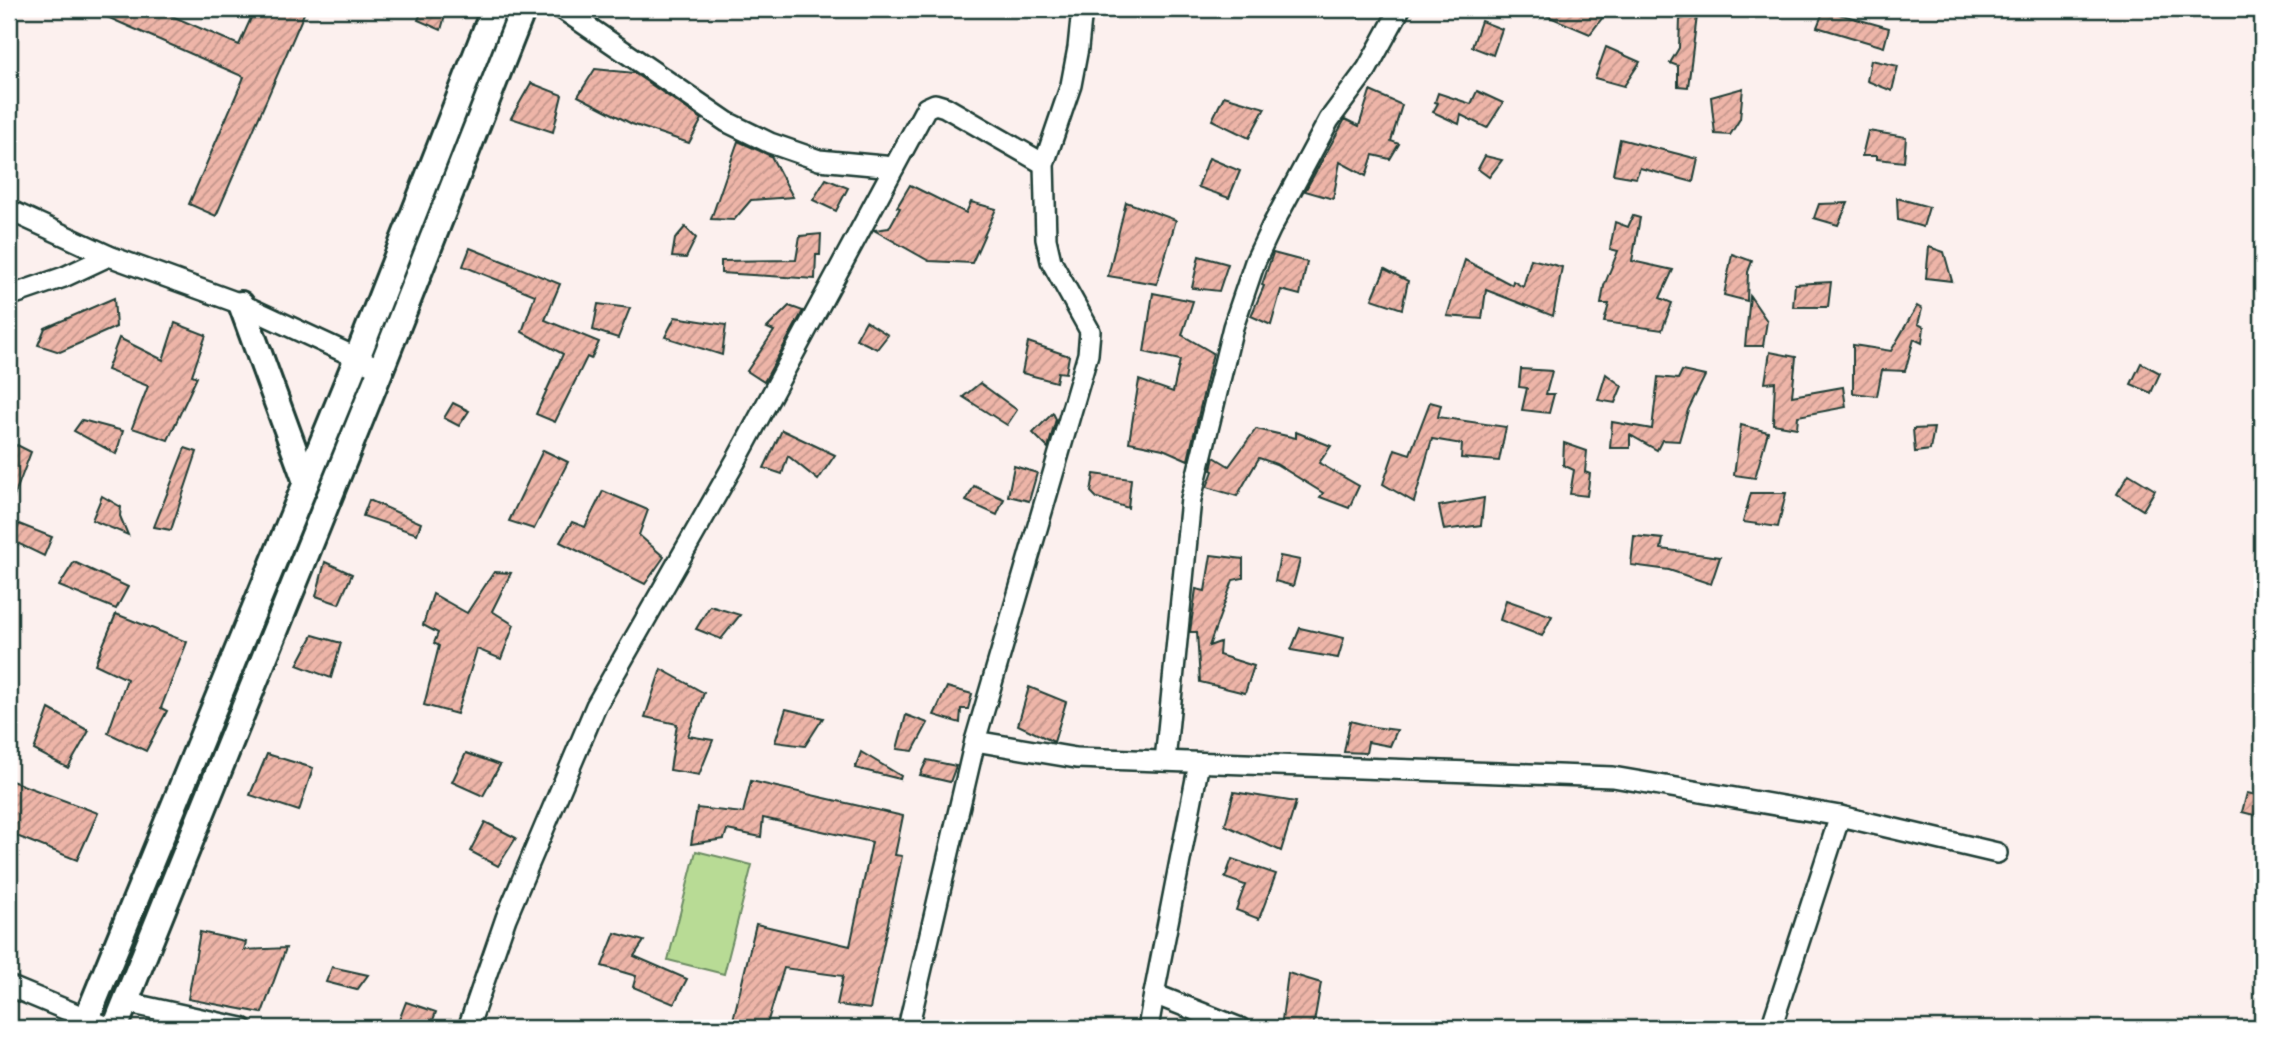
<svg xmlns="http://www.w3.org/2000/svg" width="2271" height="1037" font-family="Delius,sans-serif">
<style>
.grass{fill:#b8db95;stroke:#6c8c64;stroke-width:2}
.building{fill:url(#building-hatch);stroke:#1f3d34;stroke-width:2}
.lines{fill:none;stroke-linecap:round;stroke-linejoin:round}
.minor-casing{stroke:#1f3d34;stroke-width:24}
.tertiary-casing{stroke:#1f3d34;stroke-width:30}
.minor{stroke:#fff;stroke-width:19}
.tertiary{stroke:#fff;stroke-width:24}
</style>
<defs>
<pattern id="building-hatch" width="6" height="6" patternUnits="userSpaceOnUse" patternTransform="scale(1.75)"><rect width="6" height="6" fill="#eeb5a8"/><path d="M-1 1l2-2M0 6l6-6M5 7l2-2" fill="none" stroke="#c0948a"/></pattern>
</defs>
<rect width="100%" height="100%" fill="#fcf0ee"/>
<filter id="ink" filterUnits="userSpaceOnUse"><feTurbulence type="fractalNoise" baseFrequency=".0143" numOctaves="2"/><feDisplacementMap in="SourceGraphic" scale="14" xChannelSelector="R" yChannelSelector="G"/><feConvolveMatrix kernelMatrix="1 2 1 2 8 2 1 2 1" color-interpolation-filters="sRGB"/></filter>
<g filter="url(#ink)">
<path class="grass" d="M696 851 752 865 724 974 668 960Z"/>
<g class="building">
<path d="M89 9H156L239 45 255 9H306L216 216 189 204 244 77Z"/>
<path d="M423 9H447L441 30 418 20Z"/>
<path d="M1531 9H1609L1590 34Z"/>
<path d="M1824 10 1889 28 1884 47 1817 27Z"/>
<path d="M1697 16 1688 87 1678 86V66L1670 63 1679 48 1680 19Z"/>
<path d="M1481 21 1502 29 1493 55 1472 47Z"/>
<path d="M1606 47 1640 62 1624 86 1595 78Z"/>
<path d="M1871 60 1898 66 1892 91 1867 81Z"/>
<path d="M595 69 634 73 702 119 689 143 632 124 578 96Z"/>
<path d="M531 83 562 95 553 132 511 118Z"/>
<path d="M1743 88 1740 119 1730 135 1715 134 1711 97Z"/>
<path d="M1370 91 1402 105 1391 141 1399 144 1390 159 1373 155 1366 176 1340 162 1333 199 1305 191 1345 119 1359 126Z"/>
<path d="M1477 91 1503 103 1487 128 1461 115 1459 124 1433 112 1438 103 1435 102 1438 93 1471 104Z"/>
<path d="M1224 96 1265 108 1249 138 1212 120Z"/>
<path d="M1868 131 1906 137 1904 162 1877 159V156H1862Z"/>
<path d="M1620 139 1698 159 1693 182 1640 168 1636 178 1613 174Z"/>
<path d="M738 141 771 156 793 197 751 200 734 220 711 219Z"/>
<path d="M1485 156 1502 160 1489 177 1478 169Z"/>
<path d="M1209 158 1240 171 1229 198 1198 187Z"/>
<path d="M826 179 848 188 836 211 813 200Z"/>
<path d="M910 185 966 213 971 202 996 209 972 263 929 261 874 230 889 228 900 208 897 207Z"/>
<path d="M1897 198 1929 207 1923 227 1898 220Z"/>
<path d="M1126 202 1176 220 1157 284 1108 276Z"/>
<path d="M1848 203 1838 225 1814 218 1819 204Z"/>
<path d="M1633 216 1640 218 1632 261 1673 270 1660 298 1672 303 1662 330 1604 322 1609 304H1601L1604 286 1618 251 1610 249 1615 222 1628 227Z"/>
<path d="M685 227 696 238 686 258 672 257 675 239Z"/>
<path d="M821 234 820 255H816L815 279 721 273V261L796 260 800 236Z"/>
<path d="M1929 247 1944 252 1952 281 1926 278Z"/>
<path d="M470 248 560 284 545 320 599 342 591 359 587 357 555 422 536 414 563 354 522 332 535 295 463 266Z"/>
<path d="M1273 253 1307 262 1300 295 1281 290 1271 325 1251 316 1264 286 1262 285Z"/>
<path d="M1732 254 1752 261 1748 272 1747 301 1724 295Z"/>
<path d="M1199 256 1228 264 1219 291 1192 288Z"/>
<path d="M1531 259 1562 267 1553 316 1486 290 1482 319 1447 316 1465 260 1512 285 1513 281 1523 287Z"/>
<path d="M1385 269 1408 281 1402 309 1372 299Z"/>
<path d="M1831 282 1828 307H1793L1795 284Z"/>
<path d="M1153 293 1193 301 1182 335 1213 353 1188 460 1163 449 1129 442 1139 380 1173 392 1180 360 1144 352Z"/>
<path d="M1750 296 1767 321 1763 346H1745Z"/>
<path d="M114 298 116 327 60 352 38 345 45 328Z"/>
<path d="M598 304 630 308 618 338 593 330Z"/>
<path d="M789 306 803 311 764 382 747 371 774 331 767 328Z"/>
<path d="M1917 306 1922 309 1918 324 1924 327 1922 343 1914 339 1905 371 1882 370 1877 396 1853 393V345L1891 351Z"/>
<path d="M675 317 726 325 722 355 665 337Z"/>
<path d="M866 321 888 335 877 349 856 339Z"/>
<path d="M175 323 206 335 192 375 197 377 168 440 132 428 148 386 107 370 119 338 163 360Z"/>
<path d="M1028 342 1069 356 1066 373 1058 372 1056 382 1022 373Z"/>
<path d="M1770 352 1796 357 1792 396 1843 387 1846 407 1798 416 1797 428 1773 424 1775 382 1765 383Z"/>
<path d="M2141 363 2160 373 2151 393 2131 384Z"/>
<path d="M1521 369 1552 371 1546 394H1554L1549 413 1522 410 1527 388 1519 387Z"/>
<path d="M1682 371 1705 376 1688 410 1679 441 1662 440 1657 450 1630 435V448H1610L1612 422 1652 429 1658 377 1678 379Z"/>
<path d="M1606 374 1622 386 1615 403 1598 400Z"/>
<path d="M980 383 1017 410 1007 425 963 397Z"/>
<path d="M1430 402 1441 405 1438 417 1506 427 1499 461 1461 458 1462 444 1432 439 1414 502 1383 484 1395 449 1410 454Z"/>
<path d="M453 403 469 411 459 426 444 418Z"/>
<path d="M1053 413 1056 419 1048 448 1033 433Z"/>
<path d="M82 420 123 431 116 454 74 431Z"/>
<path d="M1741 425 1768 432 1755 478 1734 475Z"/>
<path d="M1934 428 1930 450 1915 452 1913 429Z"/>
<path d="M1256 429 1296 438V432L1331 446 1319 463 1359 486 1349 508 1320 497 1323 493 1276 464 1259 458 1237 496 1207 487 1213 471 1211 470 1214 457 1229 466Z"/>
<path d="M782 430 835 455 818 480 788 456 782 474 764 468Z"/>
<path d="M1564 443 1587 451 1585 472 1590 474 1587 496 1570 494 1574 470 1563 465Z"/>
<path d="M17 445 31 452 10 507 9 452Z"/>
<path d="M185 448 197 452 171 530 154 527Z"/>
<path d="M543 450 568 462 534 529 509 521Z"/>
<path d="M1014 466 1037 473 1029 501 1008 496Z"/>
<path d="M1094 474 1131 479 1128 508 1097 498 1091 492Z"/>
<path d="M2129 474 2155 490 2143 510 2117 494Z"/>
<path d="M974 486 1004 499 997 515 966 501Z"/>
<path d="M603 491 648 510 639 535 664 557 645 584 560 542 572 522 585 527Z"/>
<path d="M1751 493H1786L1778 527 1743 522Z"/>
<path d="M102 496 121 507 120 516 128 535 92 520Z"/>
<path d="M1484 498 1481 525 1444 530 1439 506Z"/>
<path d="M369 500 421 523 417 534 363 516Z"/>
<path d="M19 524 52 537 44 556 13 541Z"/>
<path d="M1634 536 1663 539 1661 549 1720 557 1711 584 1669 570 1631 565Z"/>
<path d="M1211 555 1243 559V578L1233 580 1209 646 1220 642 1219 655 1254 666 1245 693 1200 682 1197 632H1190L1196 589 1205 591Z"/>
<path d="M1280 556 1300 560 1293 586 1275 581Z"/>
<path d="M74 562 128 587 116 609 59 586Z"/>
<path d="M325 562 352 574 339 604 316 596Z"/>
<path d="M494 572 511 573 492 611 514 625 501 659 477 649 457 714 424 705 439 646 434 643 438 633 423 625 433 594 467 613Z"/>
<path d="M1506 600 1552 616 1542 636 1500 620Z"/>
<path d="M710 606 740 615 721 639 696 629Z"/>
<path d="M116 614 187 642 161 708 167 711 146 751 108 733 127 679 95 664Z"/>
<path d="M1300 628 1344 638 1338 658 1291 650Z"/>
<path d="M313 635 341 643 331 678 297 665Z"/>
<path d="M661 669 704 693 688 736 713 740 699 775 670 770 677 724 645 717Z"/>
<path d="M947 687 972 694 968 709H961L960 723 934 715Z"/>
<path d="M1029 687 1066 702 1054 742 1018 725Z"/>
<path d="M49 709 89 731 68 768 34 750Z"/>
<path d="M786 709 823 718 805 746 775 742Z"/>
<path d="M906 715 928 723 913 751 897 749Z"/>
<path d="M1350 721 1374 727 1397 730 1390 746 1368 742 1366 753 1344 752Z"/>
<path d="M861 752 901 776 900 779 855 768Z"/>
<path d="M466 753 500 765 483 796 452 782Z"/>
<path d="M267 754 313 768 299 811 250 795Z"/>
<path d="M927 760 956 766 950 782 920 775Z"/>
<path d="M9 780 98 813 77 860 9 833Z"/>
<path d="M751 781 903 816 895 855 902 856 870 1009 837 1005 843 976 784 968 766 1027 733 1020 756 924 850 946 872 842 763 818 761 837 727 830 724 839 691 844 697 808 743 813Z"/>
<path d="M1234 792 1296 802 1281 851 1225 825Z"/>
<path d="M2247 793 2262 796V817L2242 812Z"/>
<path d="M485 822 516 838 498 866 470 851Z"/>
<path d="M1232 859 1276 874 1259 919 1236 910 1245 885 1225 878Z"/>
<path d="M200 932 246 942 244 950 286 948 262 1013 188 999Z"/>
<path d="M615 933 644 941 634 956 687 979 674 1004 633 987 636 976 602 966Z"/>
<path d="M332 967 368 975 357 990 326 982Z"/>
<path d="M1288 973 1321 983 1313 1028H1281Z"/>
<path d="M406 1002 436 1012 430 1028H396Z"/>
</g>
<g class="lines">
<defs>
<g id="minor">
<path d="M562 9 727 122 770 143 819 160 894 167"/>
<path d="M9 210 109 256 241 304 381 369"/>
<path d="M9 296 64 277 109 256"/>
<path d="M975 741 1076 758 1613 777 1840 816 1997 853"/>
<path d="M1165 761 1191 499 1233 327 1255 262 1271 228 1329 120 1367 69 1400 9"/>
<path d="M1199 763 1154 994 1240 1028"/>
<path d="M9 986 110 1028"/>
<path d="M124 1002 242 1028"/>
<path d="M468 1028 506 918 596 706 738 457 926 108 935 104 945 107 1044 164"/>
<path d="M908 1028 975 741 1088 354 1090 331 1051 261 1046 239 1044 164 1071 85 1078 48 1082 9"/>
<path d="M1148 1028 1154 994"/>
<path d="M1771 1028 1840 816"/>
</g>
<g id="tertiary">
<path d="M241 304 306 482"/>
<path d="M83 1028 357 358 494 9"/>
<path d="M115 1028 381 369 523 9"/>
</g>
</defs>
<use href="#minor" class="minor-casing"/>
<use href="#tertiary" class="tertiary-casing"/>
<use href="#minor" class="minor"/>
<use href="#tertiary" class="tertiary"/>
</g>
</g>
<rect width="2271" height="1037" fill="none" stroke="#fff" stroke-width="35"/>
<rect x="18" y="18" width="2236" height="1002" fill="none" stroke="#1f3d34" stroke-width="2.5" filter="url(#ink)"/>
</svg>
